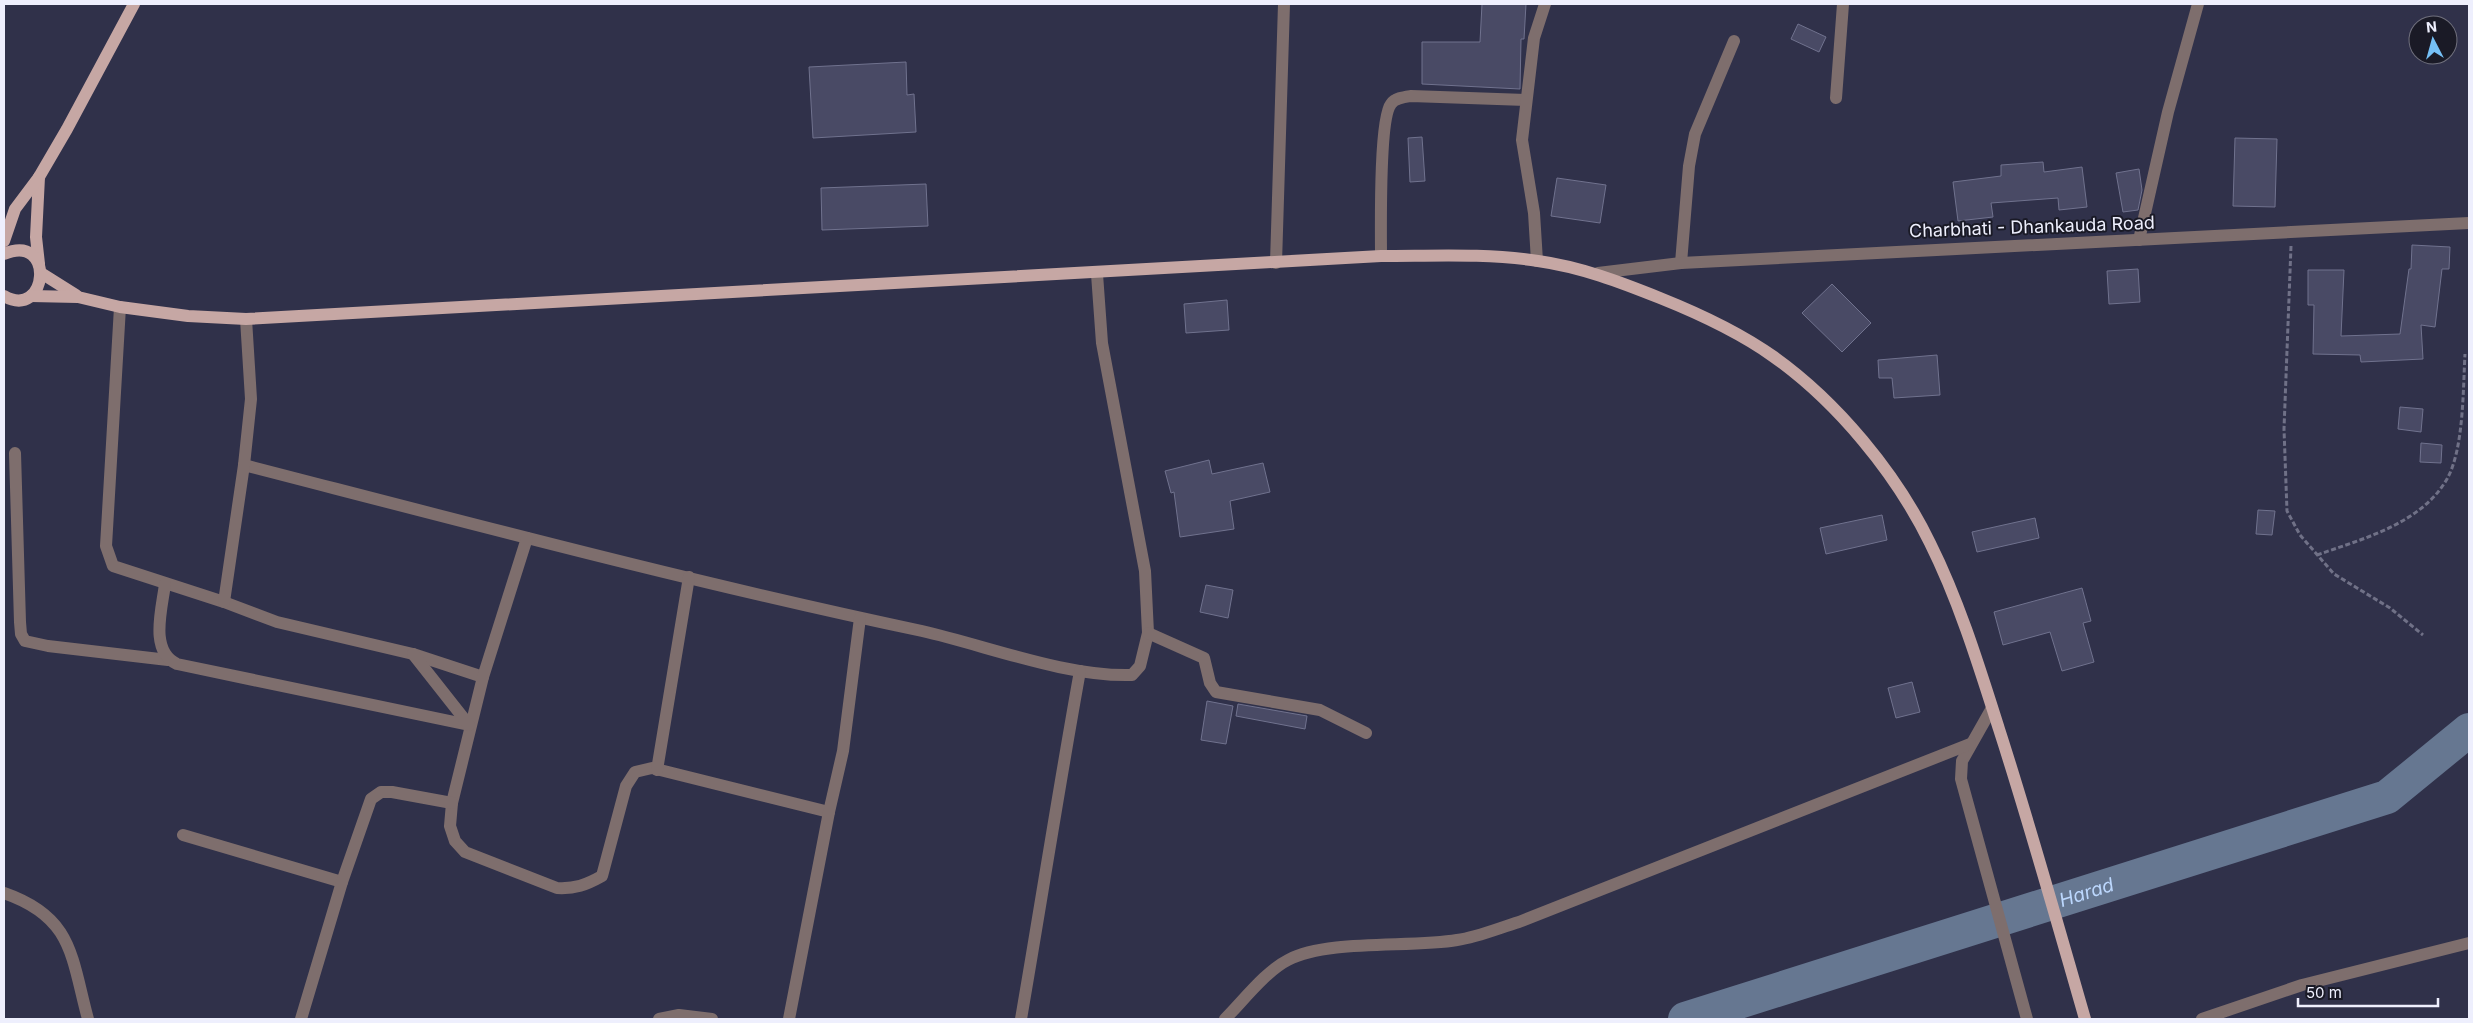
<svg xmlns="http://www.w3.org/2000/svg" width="2473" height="1023" font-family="Inter,sans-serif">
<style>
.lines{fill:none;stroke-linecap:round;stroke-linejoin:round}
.river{stroke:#667791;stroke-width:34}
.building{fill:#494a65;stroke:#70728e}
.path{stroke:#707187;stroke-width:3;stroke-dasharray:5 2.5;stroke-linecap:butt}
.minor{stroke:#7e6e6d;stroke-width:12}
.tertiary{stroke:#7e6e6d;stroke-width:12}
.primary{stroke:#c6a7a4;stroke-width:12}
.labels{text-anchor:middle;stroke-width:4;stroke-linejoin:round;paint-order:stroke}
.street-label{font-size:18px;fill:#eeeffd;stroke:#1a1a26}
.water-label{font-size:19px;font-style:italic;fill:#bcd7fd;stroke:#1a1a26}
</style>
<rect width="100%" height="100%" fill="#30314a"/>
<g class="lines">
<path class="river" id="s1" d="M1685 1019 2387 797 2469 730"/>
</g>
<g class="building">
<path d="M1482 4H1526L1524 39H1521L1520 89 1422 84V42H1480Z"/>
<path d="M1798 24 1826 37 1819 52 1791 39Z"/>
<path d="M906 62 907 95 914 94 916 132 813 138 809 67Z"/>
<path d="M1422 137 1425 181 1410 182 1408 138Z"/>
<path d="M2235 138 2277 139 2275 207 2233 206Z"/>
<path d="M2043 162 2044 172 2082 167 2087 207 2059 210 2058 198 1991 203 1993 217 1958 221 1953 182 2001 176V165Z"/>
<path d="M2139 169 2142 190 2138 210 2123 212 2116 173Z"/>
<path d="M1557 178 1606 185 1600 223 1551 216Z"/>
<path d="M926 184 928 226 822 230 821 188Z"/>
<path d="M2412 245 2450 247 2449 269H2442L2435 327 2421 325 2423 359 2361 362 2360 355 2313 354 2314 305H2308V270H2344L2341 336 2400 334 2409 269H2411Z"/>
<path d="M2138 269 2140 302 2109 304 2107 271Z"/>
<path d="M1832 284 1871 323 1842 352 1802 313Z"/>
<path d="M1227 300 1229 330 1186 333 1184 304Z"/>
<path d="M1937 355 1940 395 1894 398 1892 378H1879L1878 360Z"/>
<path d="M2400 407 2423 409 2421 432 2398 429Z"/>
<path d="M2421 443 2442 445 2441 463 2420 462Z"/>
<path d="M1209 460 1212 474 1263 463 1270 492 1230 501 1234 529 1180 537 1174 492 1171 493 1165 471Z"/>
<path d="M2258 510 2275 511 2272 535 2256 534Z"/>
<path d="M1882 515 1887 540 1826 554 1820 528Z"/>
<path d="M2035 518 2039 538 1977 552 1972 532Z"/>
<path d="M1206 585 1233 590 1228 618 1200 612Z"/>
<path d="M2082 588 2091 621 2083 623 2094 662 2062 671 2050 632 2003 645 1994 612Z"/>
<path d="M1912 682 1920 712 1896 718 1888 688Z"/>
<path d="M1207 701 1233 706 1226 744 1201 740Z"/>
<path d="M1238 704 1307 716 1305 729 1236 716Z"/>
</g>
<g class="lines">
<g class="path">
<path d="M2291 246 2284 429 2287 511 2300 535 2334 574 2390 608 2423 635"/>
<path d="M2317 555C2362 539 2421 524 2447 479 2464 449 2463 388 2465 354"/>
</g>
<g class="minor">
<path d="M1836 98 1843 4"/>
<path d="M2139 240 2168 112 2198 4"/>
<path d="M1381 256C1381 232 1379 119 1391 104 1395 98 1404 97 1411 96L1526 100"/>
<path d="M1537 261 1534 213 1522 140 1534 38 1545 4"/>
<path d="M1276 263 1284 4"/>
<path d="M1681 263 1689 166 1695 134 1734 41"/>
<path d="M120 307 106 546 113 566 224 602 277 622 413 654 483 677"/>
<path d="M15 453 20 622 21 634 25 641 48 646 168 660"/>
<path d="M244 465C469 523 694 583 922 631 988 646 1066 677 1132 675L1140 666 1148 633 1145 571 1102 343 1097 274"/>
<path d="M527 538 483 677 452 803 450 826 455 841 465 852 557 888C575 889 586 885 602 876L626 786 635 772 652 768 829 812"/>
<path d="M165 584C162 609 149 651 177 664L469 725"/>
<path d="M224 602 244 465 251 399 246 319"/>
<path d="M1148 633 1204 658 1210 683 1216 692 1320 710 1366 733"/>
<path d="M413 654 469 725"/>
<path d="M1992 708 1962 761 1961 779 2027 1019"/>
<path d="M657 770 689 577"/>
<path d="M183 835 342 882"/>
<path d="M4 893C73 917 71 956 88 1019"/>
<path d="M301 1019 342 882 371 799 381 792H392L452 803"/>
<path d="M659 1019 679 1015 712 1019"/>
<path d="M789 1019 829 812 843 751 860 618"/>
<path d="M1021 1019C1041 903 1059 787 1080 671"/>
<path d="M1225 1019C1243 1001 1266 971 1288 960 1328 939 1411 948 1457 940 1478 937 1499 928 1519 922L1970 744"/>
<path d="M2202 1019 2302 985 2469 943"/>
</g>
<path class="tertiary" d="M1598 273 1681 263 2469 223"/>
<g class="primary">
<path d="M39 177 36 237 39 264"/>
<path d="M4 241 15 209 39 177 67 129 134 4"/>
<path d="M4 254C56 232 48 321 4 296"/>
<path d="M41 273 76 295"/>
<path d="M31 296 78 297 120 307 188 316 246 319 1381 256C1433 256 1487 253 1538 261 1581 267 1620 282 1660 298 1700 314 1739 332 1774 357 1837 402 1896 473 1930 543 1959 601 1979 666 1999 729 2030 825 2057 922 2085 1019"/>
</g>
</g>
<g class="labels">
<g class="street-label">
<text transform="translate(2032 227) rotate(-2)" y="6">Charbhati - Dhankauda Road</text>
</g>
<g class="water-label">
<text dy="7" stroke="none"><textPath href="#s1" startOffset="421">Harad</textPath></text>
</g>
</g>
<rect width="2473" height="1023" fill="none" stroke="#eeeffd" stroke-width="10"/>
<g transform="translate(2433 40) rotate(354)"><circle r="24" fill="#1a1a26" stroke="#6f6f7c"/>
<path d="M0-4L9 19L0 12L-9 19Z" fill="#75c0f6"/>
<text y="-8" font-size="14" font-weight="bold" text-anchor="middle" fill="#eeeffd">N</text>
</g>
<path d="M2298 998v8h140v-8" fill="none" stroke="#eeeffd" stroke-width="2.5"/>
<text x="2306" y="998" font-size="15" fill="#eeeffd" stroke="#1a1a26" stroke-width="4" paint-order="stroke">50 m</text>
</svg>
